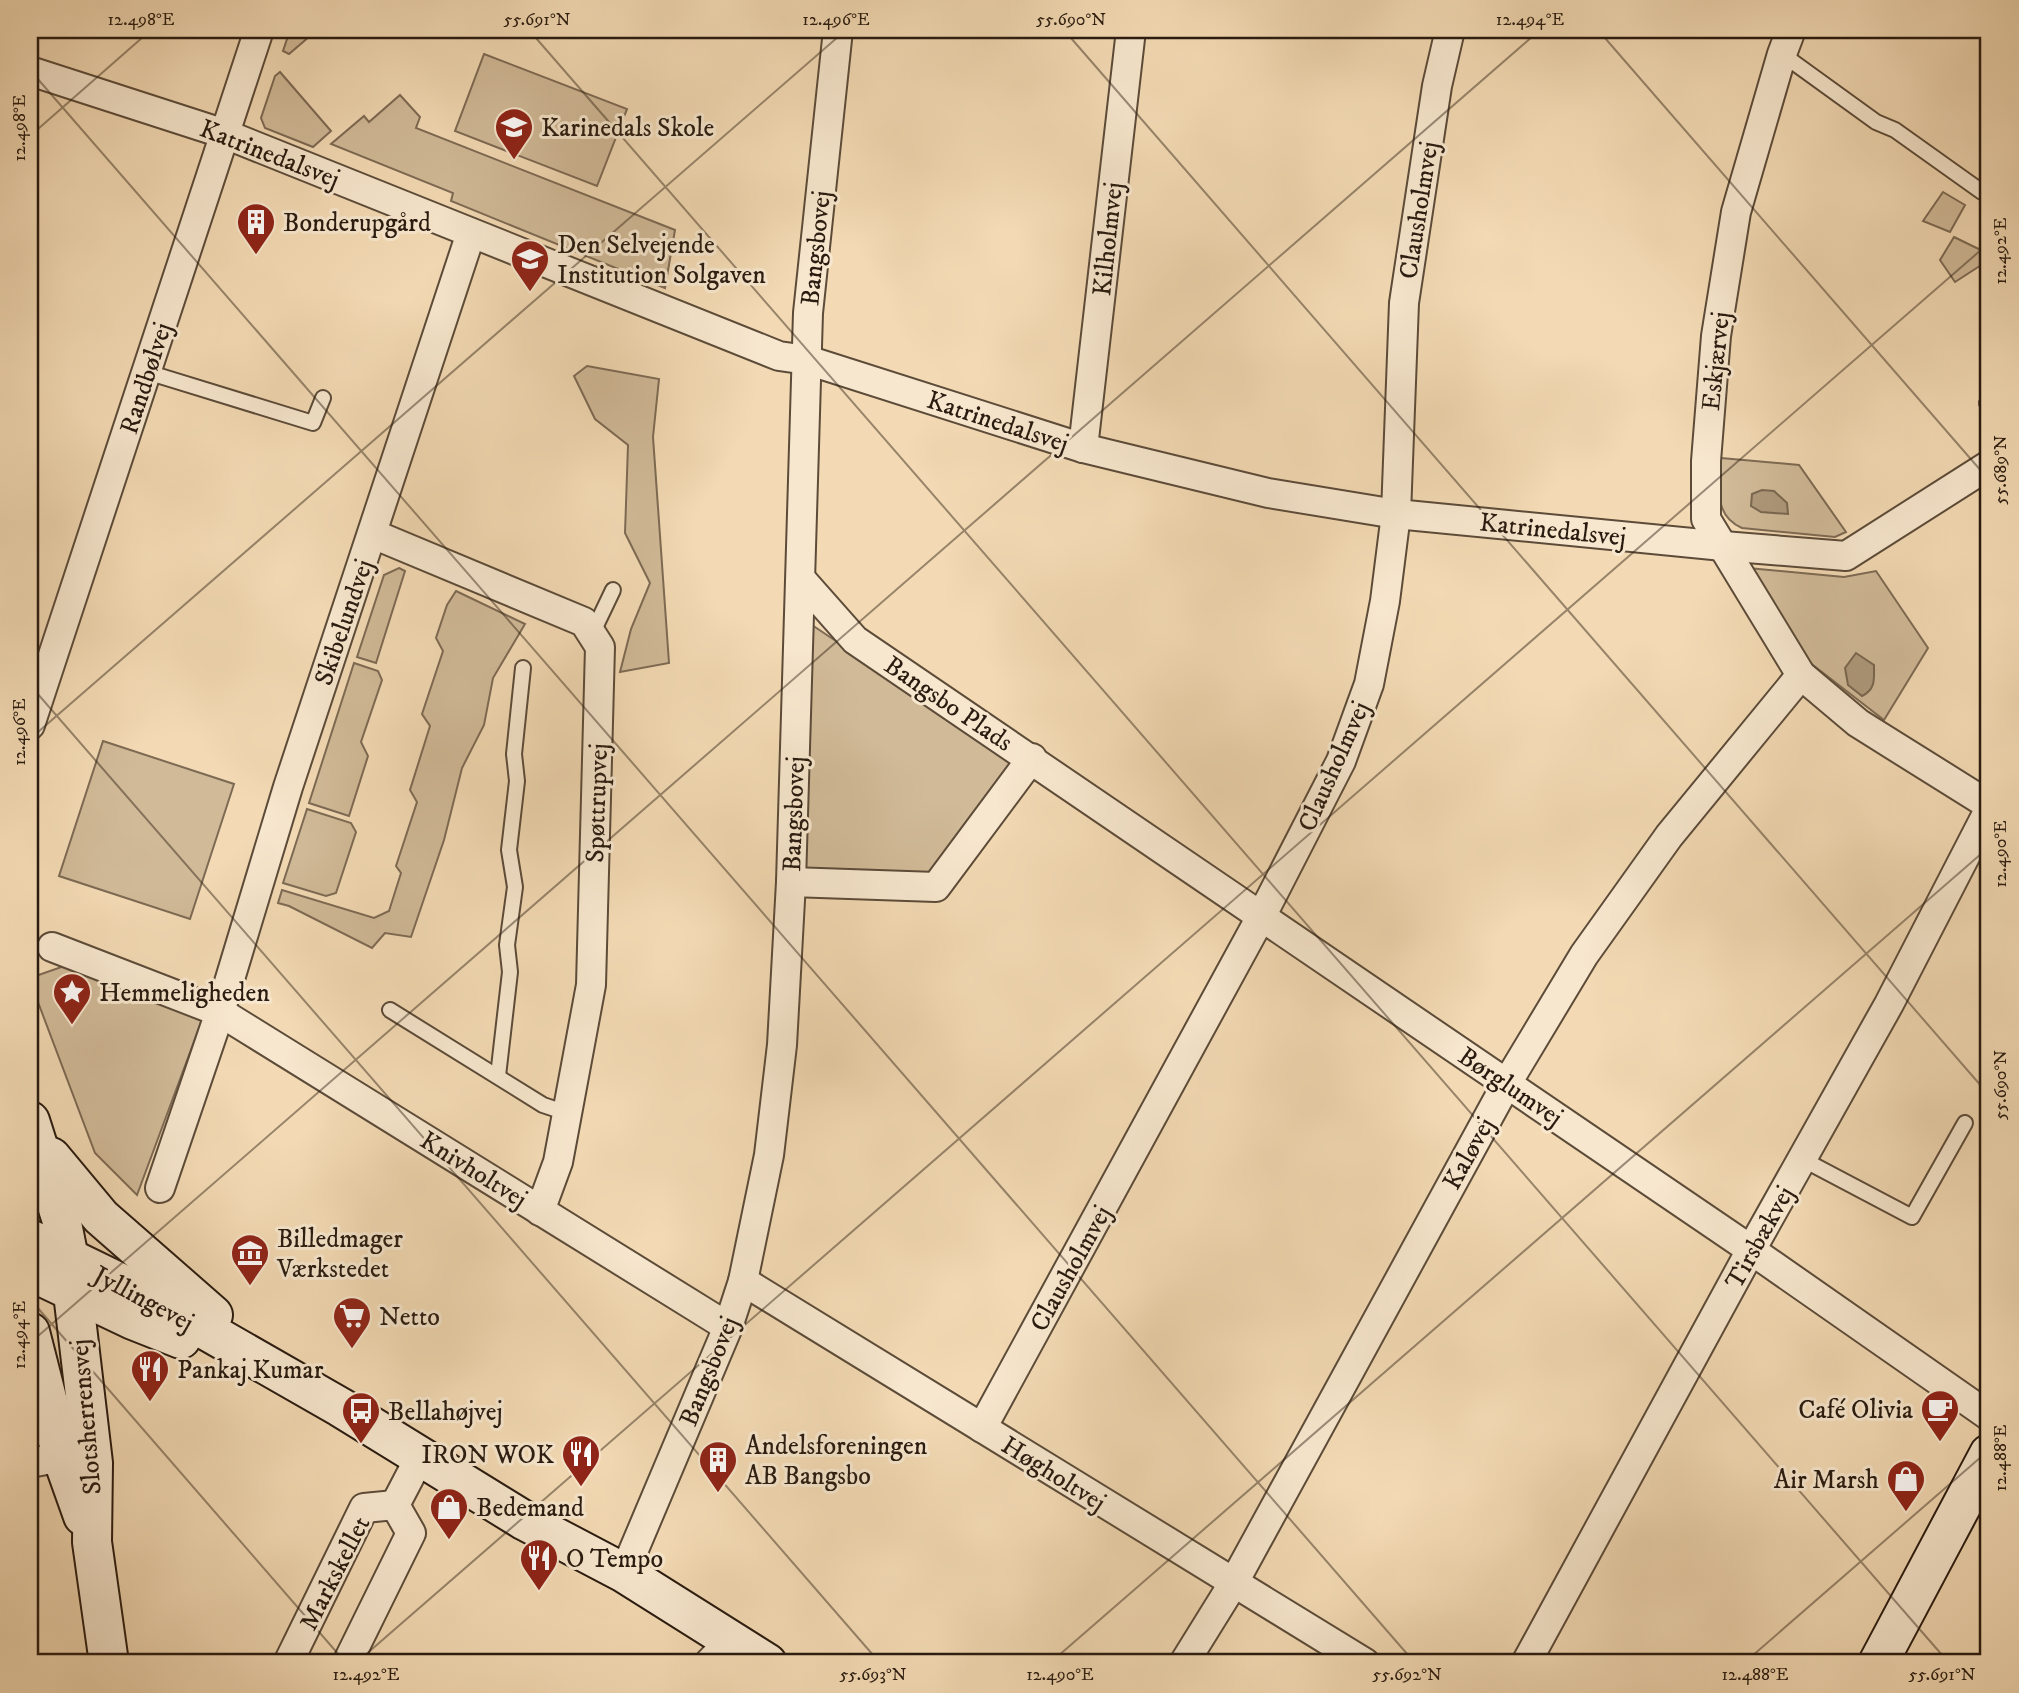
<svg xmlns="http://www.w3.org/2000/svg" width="2019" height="1693" font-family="'IM FELL DW Pica',serif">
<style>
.green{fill:#d1ba98;stroke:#7d6a54;stroke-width:2}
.water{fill:#ae997c;stroke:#796751;stroke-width:2}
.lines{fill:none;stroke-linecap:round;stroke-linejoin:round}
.lane-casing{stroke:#5c4b39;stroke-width:18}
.street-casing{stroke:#5c4b39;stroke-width:32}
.secondary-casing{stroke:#291b10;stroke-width:42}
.lane{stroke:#f7e7ce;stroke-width:14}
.street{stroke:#f7e7ce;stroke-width:28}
.secondary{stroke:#f7e7ce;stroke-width:38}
.ticks{fill:none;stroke:#291b10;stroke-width:2;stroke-opacity:0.45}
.labels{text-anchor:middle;stroke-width:6;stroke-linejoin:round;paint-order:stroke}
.poi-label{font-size:26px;fill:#291b10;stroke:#f7e7ce;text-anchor:start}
.street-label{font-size:26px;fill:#291b10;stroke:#f7e7ce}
.neatline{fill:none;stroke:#291b10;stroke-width:2.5}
.ticks-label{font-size:18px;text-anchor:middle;fill:#291b10}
</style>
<rect width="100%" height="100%" fill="#f3dab4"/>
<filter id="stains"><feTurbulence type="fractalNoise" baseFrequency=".00286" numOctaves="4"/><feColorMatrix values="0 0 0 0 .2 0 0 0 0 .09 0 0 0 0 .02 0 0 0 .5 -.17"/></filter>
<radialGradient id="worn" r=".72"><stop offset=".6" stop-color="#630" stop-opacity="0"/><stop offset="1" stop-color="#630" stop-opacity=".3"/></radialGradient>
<g class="green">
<path d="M290 30H317L289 54 283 51Z"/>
<path d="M484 54 627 109 597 186 455 131Z"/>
<path d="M280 72 331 131 313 147 265 128 261 118 275 76Z"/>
<path d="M400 95 420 117 416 128 675 230 665 288 451 201 453 193 331 144 364 116 369 122Z"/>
<path d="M1943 192 1965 205 1950 232 1923 221Z"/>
<path d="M1954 237 1989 254V260L1955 282 1940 260Z"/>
<path d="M587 366 659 379 653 437 669 663 620 672 631 629 650 583 625 533 628 445 595 419 574 376Z"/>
<path d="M1721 458 1799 465 1846 532 1835 537 1742 528C1712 515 1720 485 1721 458Z"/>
<path d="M399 568 405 571 376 663 357 657 384 575Z"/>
<path d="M1748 568 1844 577 1876 571 1928 648 1884 720 1809 662Z"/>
<path d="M456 591 525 624 493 678 484 725 462 768 444 840 411 937 385 933 372 948 289 906 278 903 282 890 374 918 389 911 401 873 396 866 417 802 410 790 430 726 422 714 443 651 436 638 447 605Z"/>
<path d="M809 623 1015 761 933 880 798 875Z"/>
<path d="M354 663 378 671 382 680 361 742 368 756 349 816 309 803Z"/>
<path d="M103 741 234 784 190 919 59 876Z"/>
<path d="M307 809 351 823 356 832 336 893 326 896 283 883Z"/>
<path d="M67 965 202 1020 137 1195 95 1153 30 981V978Z"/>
</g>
<g class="water">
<path d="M1762 490 1774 491 1787 503 1788 514 1761 512 1751 506 1752 494Z"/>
<path d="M1856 653 1874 665C1874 679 1876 689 1862 696L1848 685 1845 668Z"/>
</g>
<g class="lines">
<defs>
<g id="lane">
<path d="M1782 54 1876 122 1895 130 1982 192"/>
<path d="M147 372 313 423 323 398"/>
<path d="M1987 403 1989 406"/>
<path d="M592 634 613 590"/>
<path d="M390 1010 543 1105 567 1113"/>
<path d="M498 1076 510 972 507 945 515 887 509 850 517 781 514 754 523 668"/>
<path d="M1802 1159 1912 1217 1965 1123"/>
</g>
<g id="street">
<path d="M1791 30 1782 54 1736 212 1716 336 1706 461V519L1801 675 1858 723 1989 805"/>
<path d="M30 71 225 134 779 356 807 360 1083 448 1268 493 1396 514 1723 546 1846 556 1989 465"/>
<path d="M1083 448 1131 30"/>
<path d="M373 534 584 622 600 647 591 985 558 1162 540 1211"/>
<path d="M801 579 855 640 1741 1243 1989 1416"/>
<path d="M30 725 259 30"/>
<path d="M791 882 936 887 1032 758"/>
<path d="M52 947 220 1012 728 1327"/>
<path d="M160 1188 220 1012 288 787 471 233"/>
<path d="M743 1281 1365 1663"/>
<path d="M982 1428 1262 915 1341 761 1369 684 1385 601 1396 514 1404 303 1437 86 1450 30"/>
<path d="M30 1463 62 1457"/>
<path d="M395 1505 420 1457"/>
<path d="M624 1573 728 1327 743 1281 769 1155 782 1045 791 882 808 313 838 30"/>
<path d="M288 1663 364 1508 395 1505"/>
<path d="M347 1663 411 1533 395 1505"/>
<path d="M709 1663 731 1640"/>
<path d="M1184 1663 1233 1584 1507 1083 1584 955 1669 836 1801 675"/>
<path d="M1526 1663 1751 1250 1889 1004 1989 810"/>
</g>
<g id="secondary">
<path d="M30 1121 61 1218 69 1259 93 1463 92 1542 109 1663"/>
<path d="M51 1157 101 1217 213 1315"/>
<path d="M30 1239 139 1292 340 1407 525 1521 624 1573 767 1663"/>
<path d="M30 1271 133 1320 181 1339"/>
<path d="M30 1332 62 1457 83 1516"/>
<path d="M1878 1663 1989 1454"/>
</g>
</defs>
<use href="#lane" class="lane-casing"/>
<use href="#street" class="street-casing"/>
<use href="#secondary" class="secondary-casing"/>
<use href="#lane" class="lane"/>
<use href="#street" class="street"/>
<use href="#secondary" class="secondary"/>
</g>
<path class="ticks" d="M529 30 1949 1663M1064 30 1989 1095M1598 30 1989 480M30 70 1415 1663M30 136 151 30M30 685 880 1663M30 739 846 30M30 1299 346 1663M30 1343 1540 30M356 1663 1989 243M1050 1663 1989 847M1744 1663 1989 1450"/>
<defs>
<symbol id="school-pin" viewBox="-11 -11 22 30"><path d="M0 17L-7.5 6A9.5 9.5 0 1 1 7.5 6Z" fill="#8f2418" stroke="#f7e7ce"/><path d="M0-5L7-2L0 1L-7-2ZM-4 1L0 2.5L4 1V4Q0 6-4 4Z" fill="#fff"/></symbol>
<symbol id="building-pin" viewBox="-11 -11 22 30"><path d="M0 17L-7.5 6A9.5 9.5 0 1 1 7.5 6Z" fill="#8f2418" stroke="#f7e7ce"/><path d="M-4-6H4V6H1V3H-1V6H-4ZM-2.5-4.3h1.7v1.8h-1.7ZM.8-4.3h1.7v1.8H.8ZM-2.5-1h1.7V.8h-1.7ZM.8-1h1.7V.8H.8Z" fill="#fff"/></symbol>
<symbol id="sight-pin" viewBox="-11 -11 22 30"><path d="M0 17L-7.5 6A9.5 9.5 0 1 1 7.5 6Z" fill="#8f2418" stroke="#f7e7ce"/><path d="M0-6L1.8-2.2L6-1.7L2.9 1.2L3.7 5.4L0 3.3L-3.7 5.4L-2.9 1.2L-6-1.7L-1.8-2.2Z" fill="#fff"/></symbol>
<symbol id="museum-pin" viewBox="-11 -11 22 30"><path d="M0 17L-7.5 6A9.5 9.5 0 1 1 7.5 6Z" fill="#8f2418" stroke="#f7e7ce"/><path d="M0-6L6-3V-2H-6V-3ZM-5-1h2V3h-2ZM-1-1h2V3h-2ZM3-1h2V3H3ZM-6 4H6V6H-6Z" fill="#fff"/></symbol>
<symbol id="supermarket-pin" viewBox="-11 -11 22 30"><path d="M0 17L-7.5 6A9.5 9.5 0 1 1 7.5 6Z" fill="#8f2418" stroke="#f7e7ce"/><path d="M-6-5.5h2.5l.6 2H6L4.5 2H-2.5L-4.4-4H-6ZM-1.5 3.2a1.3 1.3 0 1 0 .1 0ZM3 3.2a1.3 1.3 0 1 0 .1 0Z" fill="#fff"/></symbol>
<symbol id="restaurant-pin" viewBox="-11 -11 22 30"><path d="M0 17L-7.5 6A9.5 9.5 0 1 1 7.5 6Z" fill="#8f2418" stroke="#f7e7ce"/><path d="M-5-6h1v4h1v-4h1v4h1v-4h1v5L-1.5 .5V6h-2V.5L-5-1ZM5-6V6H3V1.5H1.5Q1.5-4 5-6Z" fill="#fff"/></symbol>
<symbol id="cafe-pin" viewBox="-11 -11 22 30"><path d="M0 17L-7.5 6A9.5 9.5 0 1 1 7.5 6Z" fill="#8f2418" stroke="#f7e7ce"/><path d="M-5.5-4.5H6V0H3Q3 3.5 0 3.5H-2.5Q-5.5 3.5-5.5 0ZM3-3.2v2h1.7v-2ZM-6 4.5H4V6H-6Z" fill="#fff"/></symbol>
<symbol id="bus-pin" viewBox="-11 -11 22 30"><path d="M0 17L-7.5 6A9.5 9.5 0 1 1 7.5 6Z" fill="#8f2418" stroke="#f7e7ce"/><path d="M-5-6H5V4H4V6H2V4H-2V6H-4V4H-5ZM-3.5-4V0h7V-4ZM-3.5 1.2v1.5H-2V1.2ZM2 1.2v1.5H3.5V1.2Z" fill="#fff"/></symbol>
<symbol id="shop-pin" viewBox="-11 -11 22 30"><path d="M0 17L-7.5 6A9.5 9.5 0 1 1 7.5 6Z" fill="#8f2418" stroke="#f7e7ce"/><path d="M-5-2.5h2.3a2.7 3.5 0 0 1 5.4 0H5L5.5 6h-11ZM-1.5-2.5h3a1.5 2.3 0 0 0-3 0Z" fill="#fff"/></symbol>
</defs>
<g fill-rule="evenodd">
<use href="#school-pin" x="492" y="105" width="44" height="60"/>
<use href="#building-pin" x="234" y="200" width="44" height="60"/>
<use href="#school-pin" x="508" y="237" width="44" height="60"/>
<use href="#sight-pin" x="50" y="970" width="44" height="60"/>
<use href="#museum-pin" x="228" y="1231" width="44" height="60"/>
<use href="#supermarket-pin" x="330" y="1294" width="44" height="60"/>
<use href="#restaurant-pin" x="128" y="1347" width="44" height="60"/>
<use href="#cafe-pin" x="1918" y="1387" width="44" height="60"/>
<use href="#bus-pin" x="339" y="1389" width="44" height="60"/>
<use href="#restaurant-pin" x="559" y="1432" width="44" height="60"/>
<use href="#building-pin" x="696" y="1438" width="44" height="60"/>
<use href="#shop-pin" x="1884" y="1457" width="44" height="60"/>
<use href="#shop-pin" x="427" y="1485" width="44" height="60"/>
<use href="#restaurant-pin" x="517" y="1536" width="44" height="60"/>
</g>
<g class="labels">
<g class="poi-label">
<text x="541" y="136">Karinedals Skole</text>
<text x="283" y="231">Bonderupgård</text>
<text x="557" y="253">Den Selvejende<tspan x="557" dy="30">Institution Solgaven</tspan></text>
<text x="99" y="1001">Hemmeligheden</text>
<text x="277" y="1247">Billedmager<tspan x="277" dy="30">Værkstedet</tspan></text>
<text x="379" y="1325">Netto</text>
<text x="177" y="1378">Pankaj Kumar</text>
<text x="1913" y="1418" text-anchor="end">Café Olivia</text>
<text x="388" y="1420">Bellahøjvej</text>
<text x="745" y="1454">Andelsforeningen<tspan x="745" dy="30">AB Bangsbo</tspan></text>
<text x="554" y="1463" text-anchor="end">IRON WOK</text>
<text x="1879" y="1488" text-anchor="end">Air Marsh</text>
<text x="476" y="1516">Bedemand</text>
<text x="566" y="1567">O Tempo</text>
</g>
<g class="street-label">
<text transform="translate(270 153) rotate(21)" y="9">Katrinedalsvej</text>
<text transform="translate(1418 210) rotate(-81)" y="9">Clausholmvej</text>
<text transform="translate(1107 239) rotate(-84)" y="9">Kilholmvej</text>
<text transform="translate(815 248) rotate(-84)" y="9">Bangsbovej</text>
<text transform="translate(1715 361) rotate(-84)" y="9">Eskjærvej</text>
<text transform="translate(145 378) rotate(-72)" y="9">Randbølvej</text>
<text transform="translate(998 421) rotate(18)" y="9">Katrinedalsvej</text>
<text transform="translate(1553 529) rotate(6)" y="9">Katrinedalsvej</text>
<text transform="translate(343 622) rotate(-71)" y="9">Skibelundvej</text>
<text transform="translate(949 703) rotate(34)" y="9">Bangsbo Plads</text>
<text transform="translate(1333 766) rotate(-66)" y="9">Clausholmvej</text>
<text transform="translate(596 803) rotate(-88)" y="9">Spøttrupvej</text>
<text transform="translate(793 814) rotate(-88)" y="9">Bangsbovej</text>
<text transform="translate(1511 1086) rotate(34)" y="9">Børglumvej</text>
<text transform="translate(1468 1153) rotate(-61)" y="9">Kaløvej</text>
<text transform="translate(474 1169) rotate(32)" y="9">Knivholtvej</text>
<text transform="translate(1759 1237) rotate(-61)" y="9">Tirsbækvej</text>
<text transform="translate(1070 1268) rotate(-61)" y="9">Clausholmvej</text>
<text transform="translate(144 1298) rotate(28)" y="9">Jyllingevej</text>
<text transform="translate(708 1371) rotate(-68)" y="9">Bangsbovej</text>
<text transform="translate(85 1417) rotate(-95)" y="9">Slotsherrensvej</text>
<text transform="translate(1054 1473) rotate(32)" y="9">Høgholtvej</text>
<text transform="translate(334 1573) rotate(-63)" y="9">Markskellet</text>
</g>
</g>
<rect width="2019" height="1693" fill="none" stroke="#f3dab4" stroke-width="77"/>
<rect x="38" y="38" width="1942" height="1616" class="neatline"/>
<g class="ticks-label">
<text x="141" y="25">12.498°E</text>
<text x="537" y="25">55.691°N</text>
<text x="836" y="25">12.496°E</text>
<text x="1071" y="25">55.690°N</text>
<text x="1530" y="25">12.494°E</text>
<text transform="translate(19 128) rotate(-90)" y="6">12.498°E</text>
<text transform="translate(2000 251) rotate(-90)" y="6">12.492°E</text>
<text transform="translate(2000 470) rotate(-90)" y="6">55.689°N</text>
<text transform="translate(19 732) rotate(-90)" y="6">12.496°E</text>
<text transform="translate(2000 854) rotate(-90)" y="6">12.490°E</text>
<text transform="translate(2000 1085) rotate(-90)" y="6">55.690°N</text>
<text transform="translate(19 1335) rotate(-90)" y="6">12.494°E</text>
<text transform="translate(2000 1458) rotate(-90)" y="6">12.488°E</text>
<text x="366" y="1680">12.492°E</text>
<text x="873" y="1680">55.693°N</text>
<text x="1060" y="1680">12.490°E</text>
<text x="1407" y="1680">55.692°N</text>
<text x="1755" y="1680">12.488°E</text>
<text x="1942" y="1680">55.691°N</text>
</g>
<rect width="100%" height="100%" filter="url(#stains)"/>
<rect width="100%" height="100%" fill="url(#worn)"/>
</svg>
